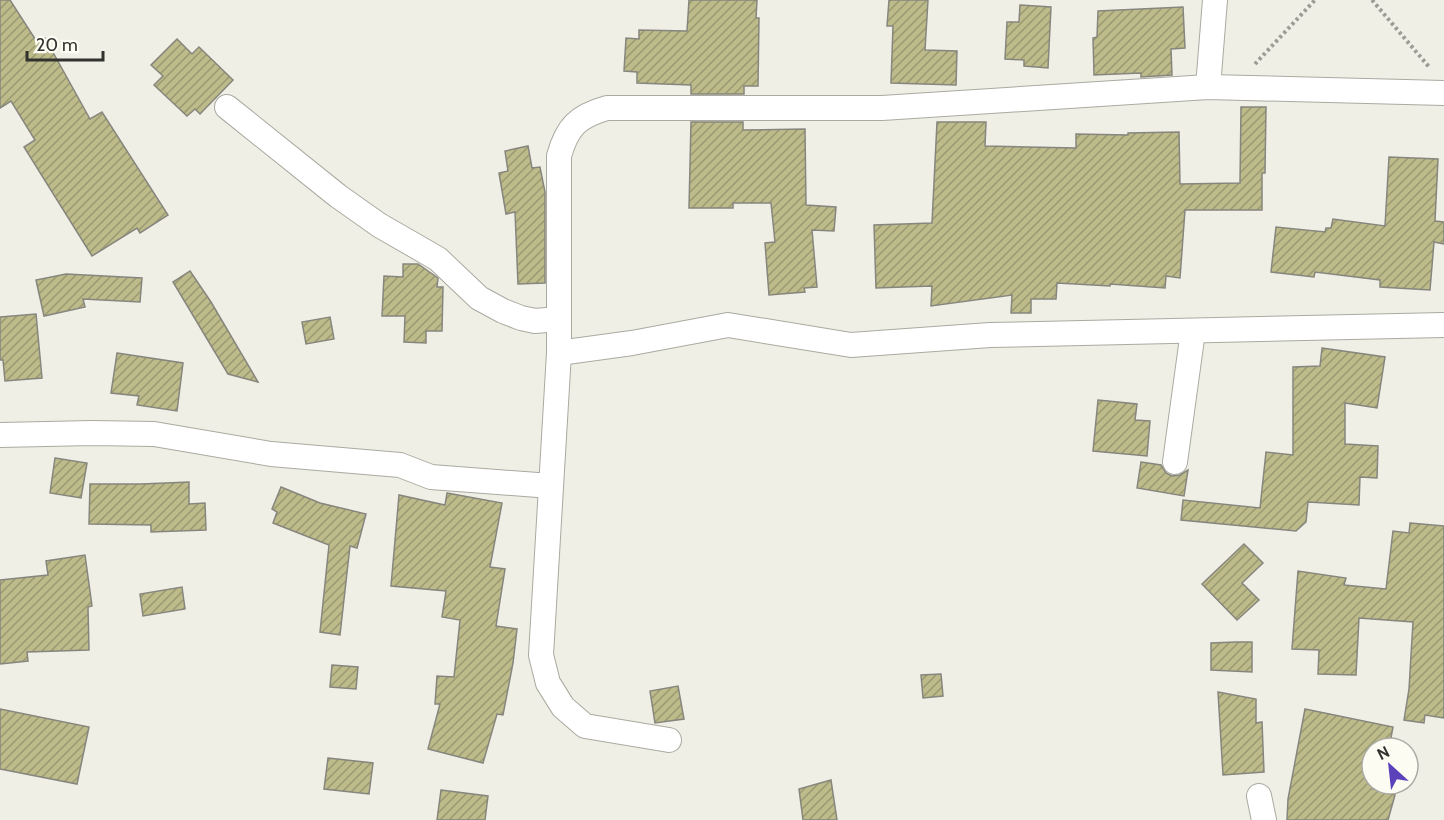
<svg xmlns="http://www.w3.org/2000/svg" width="1444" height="820" font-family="Cabin,sans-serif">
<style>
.building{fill:url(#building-hatch);stroke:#86867e;stroke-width:1.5}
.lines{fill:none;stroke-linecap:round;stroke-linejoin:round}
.minor-casing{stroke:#aaaaa1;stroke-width:26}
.path{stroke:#9c9c96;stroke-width:4;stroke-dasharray:3 3;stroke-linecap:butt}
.minor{stroke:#fff;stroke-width:24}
</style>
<defs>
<pattern id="building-hatch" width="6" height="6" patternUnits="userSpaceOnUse" patternTransform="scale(1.5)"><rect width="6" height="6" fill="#bdbb8a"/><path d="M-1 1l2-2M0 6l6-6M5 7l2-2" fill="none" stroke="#9a9971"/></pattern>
</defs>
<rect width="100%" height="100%" fill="#efefe6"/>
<g class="building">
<path d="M0 0H10L37 42 45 38 90 119 102 112 168 215 140 233 137 228 92 256 24 147 35 140 11 101 0 108Z"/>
<path d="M689 0H757L756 18H759L758 86H744V94H691V85L637 83V72L624 71 626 38 639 39V30L687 31Z"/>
<path d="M889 0H928L925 50 957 51 956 85 891 83 893 26H887Z"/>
<path d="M1020 5 1051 7 1048 68 1024 66V60L1005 59 1007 22H1019Z"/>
<path d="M1183 7 1185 48 1171 49 1172 75 1141 77V73L1094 75 1093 38 1097 37 1098 11Z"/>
<path d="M177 39 192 54 199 47 233 80 200 114 195 109 187 116 154 85 163 76 151 65Z"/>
<path d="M1241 107H1266L1265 173H1262V210H1185L1180 278 1166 276 1165 288 1110 284V286L1057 283 1056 299H1031V313H1011L1012 295 931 306 932 286 876 288 874 225 932 223 937 122H986L985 146 1076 148V134L1128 135V133L1179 132 1180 184 1240 183Z"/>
<path d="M691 122H743V130L805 129 806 205 836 207 834 231 812 230 817 287 804 288 805 292 769 295 765 243 775 242 771 203H733V208H689Z"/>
<path d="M528 146 532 168 540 167 545 192V283L518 284 515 212 506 214 499 173 508 171 505 151Z"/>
<path d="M1389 157 1438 159 1435 221 1444 222V244L1434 242 1430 290 1380 287V280L1315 272 1314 277 1271 272 1276 227 1325 232 1326 228H1331L1333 219 1385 226Z"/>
<path d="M403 264H418L438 278 437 287H443L442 331H426V343L404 342 405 316H382L384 276 403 277Z"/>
<path d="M190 271 211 302 258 382 228 374 173 282Z"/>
<path d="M66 274 142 278 140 302 83 299 85 307 44 316 36 280Z"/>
<path d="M36 314 42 378 5 381 3 360H0V317Z"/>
<path d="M330 317 334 339 306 344 302 322Z"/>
<path d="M1322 348 1385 357 1377 408 1345 403V444L1378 446 1377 478 1360 477 1359 505 1308 502 1306 522 1296 531 1181 520 1183 500 1260 508 1266 452 1293 455V367L1320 366Z"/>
<path d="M117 353 183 363 177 411 137 405 139 396 111 393Z"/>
<path d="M1098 400 1137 404 1135 420 1150 421 1147 456 1093 451Z"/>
<path d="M55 458 87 463 81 498 50 493Z"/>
<path d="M1141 462 1161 465 1166 473 1172 476 1180 475 1188 470 1184 496 1137 488Z"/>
<path d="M189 482V504L205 503 206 530 151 532V525L89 524 90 484H141Z"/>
<path d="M281 487 320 503 366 514 357 548 350 546 340 635 320 632 329 545 273 523 277 512 272 509Z"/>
<path d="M447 493 502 503 490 567 505 569 496 626 517 629 513 663 503 715 497 714 483 763 428 749 440 704H435L437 676 454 677 460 620 442 617 446 591 391 586 399 495 445 505Z"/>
<path d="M1410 523 1444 526V718L1425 715 1424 723 1404 720 1409 689 1413 622 1359 618 1356 675 1318 674 1319 650 1292 649 1298 571 1346 578 1344 585 1386 589 1393 531 1409 533Z"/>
<path d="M1244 544 1263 563 1242 583 1259 600 1237 620 1202 584Z"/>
<path d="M85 555 92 606 88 607 89 650 27 652 28 661 0 664V580L48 575 46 561Z"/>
<path d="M182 587 185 609 143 616 140 594Z"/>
<path d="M1236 642H1252V672L1211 670V643Z"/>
<path d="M332 665 358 667 356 689 330 687Z"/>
<path d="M941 674 943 696 923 698 921 675Z"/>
<path d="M678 686 684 719 655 723 650 691Z"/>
<path d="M1218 692 1256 699V723L1262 722 1264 772 1223 775Z"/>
<path d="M0 709 89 727 77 784 0 769Z"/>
<path d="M1305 709 1393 727 1389 748H1372L1373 789 1395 795 1388 820H1287L1288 799Z"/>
<path d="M328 758 373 763 369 794 324 789Z"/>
<path d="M831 780 837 820H803L799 789Z"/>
<path d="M441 790 488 796 485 820H437Z"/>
</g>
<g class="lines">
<defs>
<g id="minor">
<path d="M1208 87 1215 0"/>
<path d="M227 107 338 196 379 225 438 259 479 298 503 311 521 318 535 321 559 319"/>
<path d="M559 353 632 343 728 325 851 345 990 335 1444 325"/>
<path d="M0 435 92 433 154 434 271 454 400 465 431 477 551 486"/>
<path d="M1175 462 1193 331"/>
<path d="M669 740 585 726 563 707 548 683 541 655 559 353V156C567 127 578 116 607 108H882L1208 87 1444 93"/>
<path d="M1259 796 1264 820"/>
</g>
</defs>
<use href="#minor" class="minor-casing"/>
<g class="path">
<path d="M1372 0 1430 68"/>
<path d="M1255 64 1315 0"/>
</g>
<use href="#minor" class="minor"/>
</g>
<g transform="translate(1390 766) rotate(333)"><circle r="28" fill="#fcfcf3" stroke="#ababa5" stroke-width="1.5"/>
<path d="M0-4.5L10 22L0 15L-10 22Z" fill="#5c42ba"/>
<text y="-9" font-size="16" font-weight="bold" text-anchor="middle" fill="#32322f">N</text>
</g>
<path d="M27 51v9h76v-9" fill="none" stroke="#32322f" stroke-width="3"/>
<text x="36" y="51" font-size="18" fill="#32322f" stroke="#fcfcf3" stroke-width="4.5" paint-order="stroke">20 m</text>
</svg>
